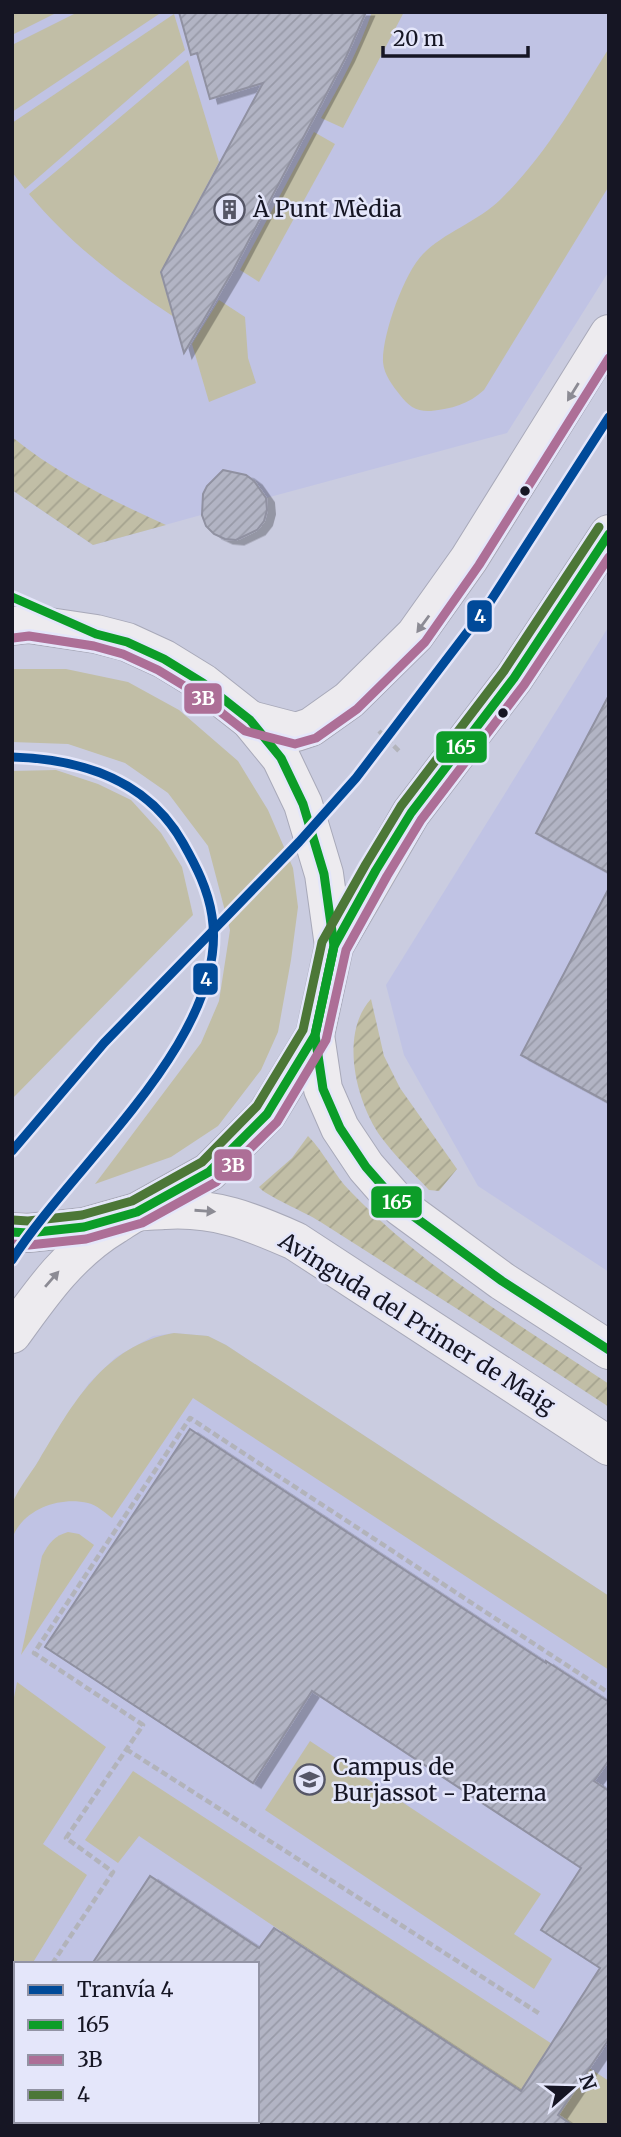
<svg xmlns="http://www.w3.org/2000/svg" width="621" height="2137" font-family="Merriweather,serif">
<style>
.built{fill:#c0c3e4;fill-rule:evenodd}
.grass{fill:#c1bea6}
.garden{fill:url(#garden-furrows)}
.building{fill:url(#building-hatch);stroke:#9091a1;stroke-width:2;filter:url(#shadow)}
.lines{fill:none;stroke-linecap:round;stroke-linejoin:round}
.secondary-casing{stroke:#a8a9b9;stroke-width:40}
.path{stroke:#b2b3ba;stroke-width:4.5;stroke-dasharray:7 3.5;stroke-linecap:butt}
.secondary{stroke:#edebef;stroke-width:38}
.bus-1-casing{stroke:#e4e6fa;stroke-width:14}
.bus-2-casing{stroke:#e4e6fa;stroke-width:14}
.bus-3-casing{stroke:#e4e6fa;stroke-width:14}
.bus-1{stroke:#0c9d28;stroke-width:9}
.bus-2{stroke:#ad6f97;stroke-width:9}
.bus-3{stroke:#4c7737;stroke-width:9}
.tram-1-casing{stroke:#e4e6fa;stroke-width:14}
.tram-1{stroke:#004a99;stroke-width:9}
.oneway{fill:#8c8b94}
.bus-dot{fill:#161624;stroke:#e4e6fa;stroke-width:2.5}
.labels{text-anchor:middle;stroke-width:5;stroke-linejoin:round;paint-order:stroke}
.poi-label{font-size:23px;fill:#161624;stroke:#e4e6fa;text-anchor:start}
.street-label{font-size:23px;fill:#161624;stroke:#e4e6fa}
.line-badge{stroke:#e4e6fa;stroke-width:2.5}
.badge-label{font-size:19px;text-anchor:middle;font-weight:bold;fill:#fff}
</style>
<defs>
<pattern id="garden-furrows" width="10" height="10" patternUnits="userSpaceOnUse" patternTransform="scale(1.75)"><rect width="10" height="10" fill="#c1bea6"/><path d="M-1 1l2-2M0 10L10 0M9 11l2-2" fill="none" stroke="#a5a38f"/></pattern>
<pattern id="building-hatch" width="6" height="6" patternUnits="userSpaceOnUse" patternTransform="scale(1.75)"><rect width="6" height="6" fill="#b2b4c4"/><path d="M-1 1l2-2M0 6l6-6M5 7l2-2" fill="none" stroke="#989aa8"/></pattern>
<filter id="shadow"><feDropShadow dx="8" dy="4.5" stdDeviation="0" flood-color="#0004"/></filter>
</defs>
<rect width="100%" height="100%" fill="#cacce0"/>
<g class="built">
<path d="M12 12H609V271L507 433 266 498 264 521 257 530 236 540 225 539 206 526 201 515 93 545 12 490Z"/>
<path d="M609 626V1272L478 1186 404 1055 386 985Z"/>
<path d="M174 1333 208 1336 226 1345 609 1596V2125H12V1504L66 1416 89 1383 116 1357 153 1336ZM16 1964H257V2121H16Z"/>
</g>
<g class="grass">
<path d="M12 12H58L12 35Z"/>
<path d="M78 12H162L12 112V45Z"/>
<path d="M372 12H404L343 128 321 118C341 84 359 49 372 12Z"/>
<path d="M174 14 185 50 25 189 12 172V123Z"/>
<path d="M609 48V186L484 390C469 404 451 409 431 411 417 412 408 406 400 395 393 386 384 375 383 362 382 335 404 273 423 254 443 233 479 221 501 199 545 156 577 100 609 48Z"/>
<path d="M188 60 219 162 161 272 174 317C121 282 70 244 29 194Z"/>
<path d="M314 132 335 144 259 282 240 270Z"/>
<path d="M219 300 245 317 248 358 256 383 209 402 192 344Z"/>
<path d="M12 669H66L128 682 179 710 238 761 268 810 293 868 298 907 291 960 278 1032 261 1070 218 1126 171 1157 95 1184 201 1043 219 1001 230 930 208 846 168 793 125 763 68 744 12 742Z"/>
<path d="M56 770 98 784 131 800 161 833 182 867 193 915 12 1099V771Z"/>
<path d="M174 1333 208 1336 226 1345 609 1596V1670L193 1398 112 1518C105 1513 97 1505 88 1503 60 1496 22 1509 12 1539 12 1528 11 1517 12 1506 14 1494 32 1472 39 1460 72 1405 104 1345 174 1333Z"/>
<path d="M68 1532 79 1534 94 1545 21 1655 42 1556C49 1543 54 1536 68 1532Z"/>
<path d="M17 1682 106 1747 43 1844 87 1875 32 1964H16V1989L12 1994V1708Z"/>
<path d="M310 1741 541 1894 514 1934 552 1959 534 1989 265 1810Z"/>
<path d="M133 1771 609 2081V2125H571L139 1836 118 1863 85 1840Z"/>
<path d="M12 2000 16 2002V2121H122L120 2125H12Z"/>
</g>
<g class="garden">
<path d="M12 437C59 475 111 500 166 525L93 545 12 490Z"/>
<path d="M371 999 384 1056 400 1088 457 1169 439 1191 429 1190C413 1173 395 1156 381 1137 356 1102 339 1034 371 999Z"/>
<path d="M308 1136C324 1152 334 1175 350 1191 425 1269 520 1325 609 1384V1407C513 1344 416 1283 319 1221 307 1213 264 1195 259 1187L292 1158Z"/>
</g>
<g class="building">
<path d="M179 12H366L346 57 232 272 184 353 161 272 263 83 210 99 197 53 191 55Z"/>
<path d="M223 470 246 475 254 481 266 498 267 510 264 521 257 530 236 540 225 539 214 534 206 526 202 515 203 494 207 486Z"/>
<path d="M609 695V873L536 833Z"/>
<path d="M609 888V1103L521 1055Z"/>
<path d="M190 1429 546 1663V1661L609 1702V1760L594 1781 609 1791V2039L558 2115 572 2125H257V1964H92L150 1876 259 1948 274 1928 521 2091 600 1968 541 1930 581 1868 312 1691 253 1783 45 1647Z"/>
</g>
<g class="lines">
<defs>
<g id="secondary">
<path d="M12 626 29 624 96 634 127 642 164 659 203 683 250 720 281 758 303 804 324 874 334 946 315 1035 267 1114 209 1172 137 1212 84 1227 28 1233 12 1232"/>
<path d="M250 720 296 732 311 727 349 700 415 635 469 559 609 334"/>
<path d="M334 946 411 813 514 678 609 534"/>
<path d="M315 1035 323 1089 340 1128 366 1167 401 1207 502 1281 609 1350"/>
<path d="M12 1334C42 1292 70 1252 115 1225 122 1221 130 1214 138 1212 147 1210 157 1211 165 1210 215 1207 250 1221 295 1241L609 1446"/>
</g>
</defs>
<use href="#secondary" class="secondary-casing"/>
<g class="path">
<path d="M379 731 400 752"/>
<path d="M126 1749 540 2014"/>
<path d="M52 1964 113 1872 66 1838 143 1725 34 1653 190 1418 609 1693"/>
<path d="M158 2125 160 2121"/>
</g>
<use href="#secondary" class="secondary"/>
<defs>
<g id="bus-1">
<path d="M609 534 514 678 411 813 376 870 334 946 315 1035 323 1089 340 1128 366 1167 401 1207 502 1281 609 1350"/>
<path d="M12 597 96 634 127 642 164 659 203 683 250 720 281 758 303 804 324 874 334 946 315 1035 267 1114 209 1172 137 1212 84 1227 28 1233 12 1232"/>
</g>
<g id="bus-2">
<path d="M13 638 29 636 94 646 123 654 158 670 196 693 245 731 295 744 316 738 357 709 425 642 479 565 609 358"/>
<path d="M12 1244 29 1245 86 1239 142 1223 216 1182 277 1122 326 1040 346 950 387 876 421 820 524 685 609 557"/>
</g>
<path id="bus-3" d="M13 1220 28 1221 82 1215 132 1201 202 1162 257 1106 303 1030 322 942 366 864 401 806 504 671 599 527"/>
</defs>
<use href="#bus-1" class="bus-1-casing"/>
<use href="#bus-2" class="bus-2-casing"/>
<use href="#bus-3" class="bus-3-casing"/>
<use href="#bus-1" class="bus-1"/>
<use href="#bus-2" class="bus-2"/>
<use href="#bus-3" class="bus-3"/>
<defs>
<g id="tram-1">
<path d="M12 757C81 759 147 779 183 843 196 866 208 889 212 916 231 1036 72 1165 12 1260"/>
<path d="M12 1151 104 1043 299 842 356 778 488 605 609 417"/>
</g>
</defs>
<use href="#tram-1" class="tram-1-casing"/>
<use href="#tram-1" class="tram-1"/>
</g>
<defs><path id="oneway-solid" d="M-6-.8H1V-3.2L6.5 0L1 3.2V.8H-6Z" transform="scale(1.75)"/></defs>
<g class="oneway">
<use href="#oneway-solid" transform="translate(573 392) rotate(122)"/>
<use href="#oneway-solid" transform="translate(423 624) rotate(126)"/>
<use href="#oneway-solid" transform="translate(205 1211) rotate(4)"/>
<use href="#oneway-solid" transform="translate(52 1279) rotate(-49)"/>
</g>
<defs>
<symbol id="building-ring" viewBox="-11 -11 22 22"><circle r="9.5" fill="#e4e6fa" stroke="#555666" stroke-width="1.5"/><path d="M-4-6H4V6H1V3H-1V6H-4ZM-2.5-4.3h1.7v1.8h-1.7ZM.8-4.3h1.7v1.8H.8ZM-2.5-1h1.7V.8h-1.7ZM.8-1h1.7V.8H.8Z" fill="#555666"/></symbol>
<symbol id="university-ring" viewBox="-11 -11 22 22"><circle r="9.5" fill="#e4e6fa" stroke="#555666" stroke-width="1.5"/><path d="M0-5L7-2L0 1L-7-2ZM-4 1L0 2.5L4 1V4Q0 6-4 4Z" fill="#555666"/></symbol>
</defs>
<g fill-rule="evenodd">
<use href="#building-ring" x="212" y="192" width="35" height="35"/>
<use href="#university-ring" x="292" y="1762" width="35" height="35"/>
</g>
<g class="bus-dot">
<circle cx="525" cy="491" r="6"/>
<circle cx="503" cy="713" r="6"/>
</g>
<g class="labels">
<g class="poi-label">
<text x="253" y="217">À Punt Mèdia</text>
<text x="333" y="1775">Campus de<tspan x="333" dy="26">Burjassot - Paterna</tspan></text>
</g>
<g class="street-label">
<text transform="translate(417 1323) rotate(32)" y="8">Avinguda del Primer de Maig</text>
</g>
</g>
<g class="line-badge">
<rect x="466" y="599" width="27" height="34" rx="7" fill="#004a99"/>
<rect x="183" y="682" width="40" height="33" rx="7" fill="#ad6f97"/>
<rect x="435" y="730" width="53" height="34" rx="7" fill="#0c9d28"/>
<rect x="192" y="962" width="27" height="34" rx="7" fill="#004a99"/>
<rect x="213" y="1148" width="40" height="34" rx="7" fill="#ad6f97"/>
<rect x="370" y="1185" width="53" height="34" rx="7" fill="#0c9d28"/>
</g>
<g class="badge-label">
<text x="480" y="623">4</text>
<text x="203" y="705">3B</text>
<text x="461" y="754">165</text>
<text x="206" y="986">4</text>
<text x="233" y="1172">3B</text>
<text x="397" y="1209">165</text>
</g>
<rect width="621" height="2137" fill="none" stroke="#161624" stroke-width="28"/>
<rect x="14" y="1962" width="245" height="161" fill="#e4e6fa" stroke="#9293a4" stroke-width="2"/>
<rect x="28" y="1985" width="35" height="10" fill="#004a99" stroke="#9293a4" stroke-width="2"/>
<text x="77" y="1997" font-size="21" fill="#161624">Tranvía 4</text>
<rect x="28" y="2020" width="35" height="10" fill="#0c9d28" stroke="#9293a4" stroke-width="2"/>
<text x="77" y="2032" font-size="21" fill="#161624">165</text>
<rect x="28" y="2055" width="35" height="10" fill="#ad6f97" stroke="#9293a4" stroke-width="2"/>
<text x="77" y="2067" font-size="21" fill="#161624">3B</text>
<rect x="28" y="2090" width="35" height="10" fill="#4c7737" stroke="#9293a4" stroke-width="2"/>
<text x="77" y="2102" font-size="21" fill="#161624">4</text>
<g transform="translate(572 2088) rotate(70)" stroke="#e4e6fa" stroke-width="5" paint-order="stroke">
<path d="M0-5L12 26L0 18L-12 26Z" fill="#161624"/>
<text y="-10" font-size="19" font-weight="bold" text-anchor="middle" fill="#161624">N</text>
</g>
<path d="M383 46v10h145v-10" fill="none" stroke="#161624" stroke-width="3.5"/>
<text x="393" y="46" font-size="21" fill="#161624" stroke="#e4e6fa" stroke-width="5" paint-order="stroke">20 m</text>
</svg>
